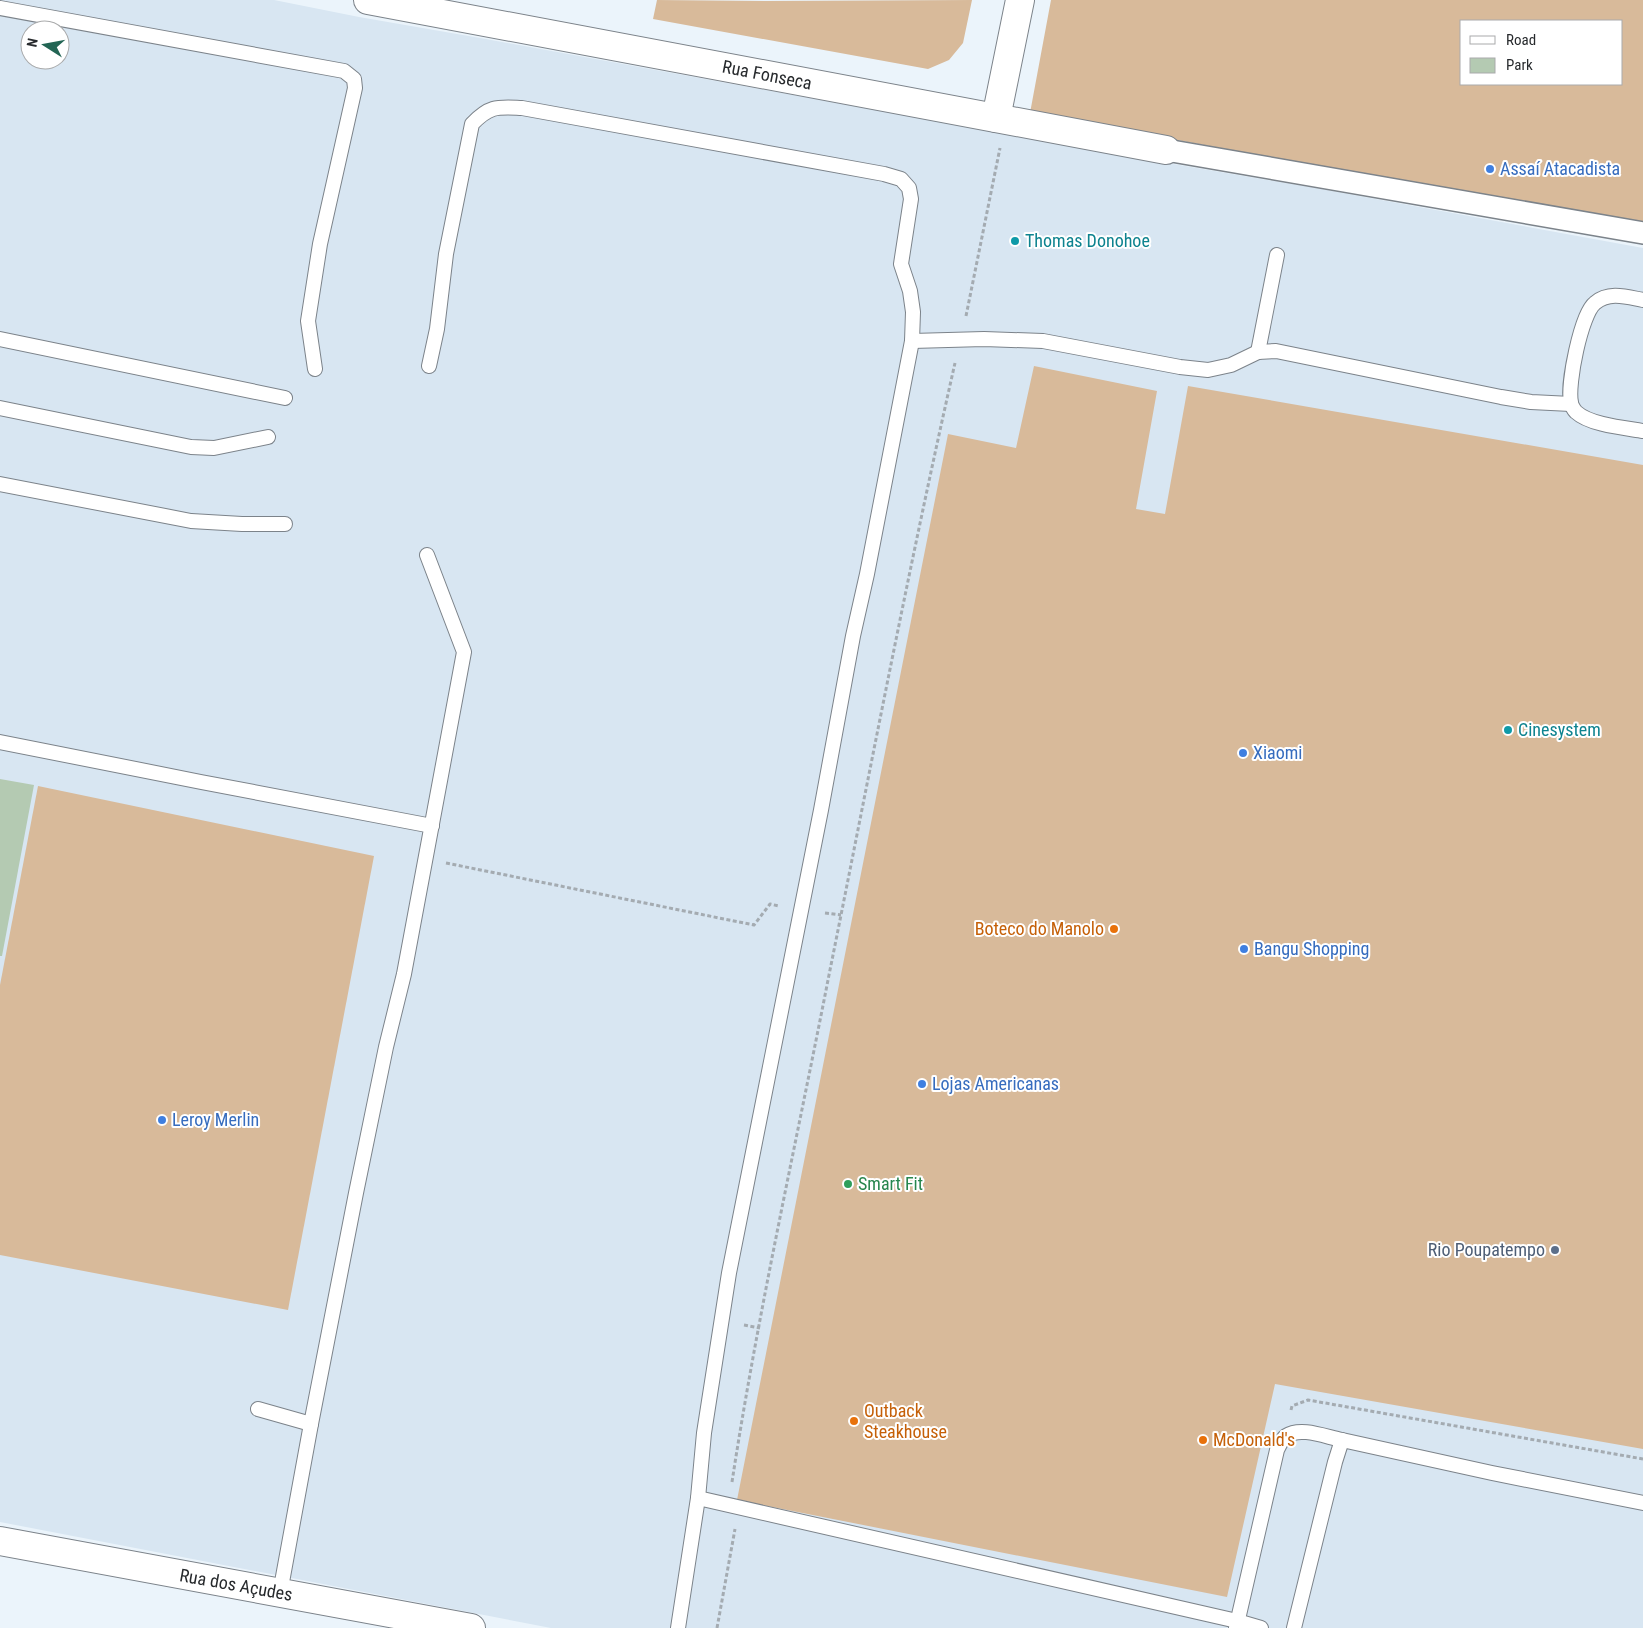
<svg xmlns="http://www.w3.org/2000/svg" width="1643" height="1628" font-family="'Roboto Condensed',sans-serif">
<style>
.built{fill:#d8e6f2;fill-rule:evenodd}
.green{fill:#b4cab2}
.building{fill:#d8ba9a;fill-rule:evenodd}
.lines{fill:none;stroke-linecap:round;stroke-linejoin:round}
.service-casing{stroke:#7c838a;stroke-width:16}
.pedestrian-casing{stroke:#7c838a;stroke-width:24}
.minor-casing{stroke:#7c838a;stroke-width:30}
.path{stroke:#a4abb1;stroke-width:3;stroke-dasharray:4 2.5;stroke-linecap:butt}
.service{stroke:#fff;stroke-width:14}
.pedestrian{stroke:#fff;stroke-width:21}
.minor{stroke:#fff;stroke-width:28}
.shop-dot{fill:#3f7fe0;stroke:#fff;stroke-width:2}
.culture-dot{fill:#0f9aa8;stroke:#fff;stroke-width:2}
.food-dot{fill:#e8710a;stroke:#fff;stroke-width:2}
.leisure-dot{fill:#2e9e5b;stroke:#fff;stroke-width:2}
.service-dot{fill:#5c6f8a;stroke:#fff;stroke-width:2}
.labels{text-anchor:middle;stroke-width:4;stroke-linejoin:round;paint-order:stroke}
.street-label{font-size:18px;fill:#272a2d;stroke:#fff}
.shop-label{font-size:18px;fill:#366cbe;stroke:#fff;text-anchor:start}
.culture-label{font-size:18px;fill:#0d838f;stroke:#fff;text-anchor:start}
.food-label{font-size:18px;fill:#c56008;stroke:#fff;text-anchor:start}
.leisure-label{font-size:18px;fill:#27864d;stroke:#fff;text-anchor:start}
.service-label{font-size:18px;fill:#4e5e75;stroke:#fff;text-anchor:end}
</style>
<rect width="100%" height="100%" fill="#ebf4fb"/>
<path class="built" d="M0 0H274L359 17 486 39 1144 159 1321 189 1643 248V1628H551L0 1522ZM30 30H60V60H30Z"/>
<path class="green" d="M0 779 34 785 2 956H0Z"/>
<g class="building">
<path d="M657 0 767 1 972 0 963 43 949 60 928 69 653 19Z"/>
<path d="M1051 0H1643V226L1030 113ZM1462 21H1622V84H1462Z"/>
<path d="M1034 366 1157 391 1136 509 1165 514 1188 386 1643 465V1449L1275 1384 1227 1597 737 1500 948 434 1016 448Z"/>
<path d="M38 786 374 856 288 1310 0 1255V985Z"/>
</g>
<g class="lines">
<defs>
<g id="service">
<path d="M0 8 344 71 354 79 355 88 320 244 308 321 315 369"/>
<path d="M1643 300C1627 297 1609 291 1595 303 1581 314 1567 385 1571 402 1571 405 1574 410 1576 412 1590 425 1625 428 1643 431"/>
<path d="M0 339 285 398"/>
<path d="M912 341 984 339 1043 341 1180 367 1208 370 1231 365 1258 352 1276 351 1501 397 1531 402 1571 404"/>
<path d="M1258 352 1277 255"/>
<path d="M429 366 437 329 446 254 472 124C490 105 498 107 522 108L884 174 901 179 909 188 911 199 901 264 910 291 913 312 912 341 867 574 853 636 821 810 729 1273 704 1433 698 1498 678 1628"/>
<path d="M0 408 191 447 214 448 268 437"/>
<path d="M0 484 191 521 242 524H285"/>
<path d="M0 742 201 782 432 826"/>
<path d="M258 1409 311 1424 356 1193 386 1047 404 974 464 652 427 555"/>
<path d="M698 1498 1237 1621 1261 1628"/>
<path d="M280 1593 311 1424"/>
<path d="M1236 1628 1277 1450C1279 1446 1282 1439 1286 1436 1301 1426 1326 1437 1342 1440"/>
<path d="M1294 1628 1335 1462 1342 1440 1492 1473 1643 1503"/>
</g>
<path id="pedestrian" d="M1166 150 1643 233"/>
<g id="minor">
<path d="M368 0 1166 150"/>
<path d="M996 118 1020 0"/>
<path d="M0 1541 471 1628"/>
</g>
</defs>
<use href="#service" class="service-casing"/>
<use href="#pedestrian" class="pedestrian-casing"/>
<use href="#minor" class="minor-casing"/>
<g class="path">
<path d="M966 316 1000 148"/>
<path d="M446 863 754 925 770 904 779 906"/>
<path d="M825 913 841 915"/>
<path d="M744 1325 760 1328"/>
<path d="M1291 1410 1292 1406 1308 1400 1643 1459"/>
<path d="M732 1482C758 1312 796 1144 829 975 870 771 909 566 955 363"/>
<path d="M717 1628 735 1529"/>
</g>
<use href="#service" class="service"/>
<use href="#pedestrian" class="pedestrian"/>
<use href="#minor" class="minor"/>
</g>
<g class="shop-dot">
<circle cx="1490" cy="169" r="5"/>
<circle cx="1243" cy="753" r="5"/>
<circle cx="1244" cy="949" r="5"/>
<circle cx="922" cy="1084" r="5"/>
<circle cx="162" cy="1120" r="5"/>
</g>
<g class="culture-dot">
<circle cx="1015" cy="241" r="5"/>
<circle cx="1508" cy="730" r="5"/>
</g>
<g class="food-dot">
<circle cx="1114" cy="929" r="5"/>
<circle cx="854" cy="1421" r="5"/>
<circle cx="1203" cy="1440" r="5"/>
</g>
<circle class="leisure-dot" cx="848" cy="1184" r="5"/>
<circle class="service-dot" cx="1555" cy="1250" r="5"/>
<g class="labels">
<g class="street-label">
<text transform="translate(767 75) rotate(11)" y="6">Rua Fonseca</text>
<text transform="translate(236 1585) rotate(10)" y="6">Rua dos Açudes</text>
</g>
<g class="shop-label">
<text x="1500" y="175">Assaí Atacadista</text>
<text x="1253" y="759">Xiaomi</text>
<text x="1254" y="955">Bangu Shopping</text>
<text x="932" y="1090">Lojas Americanas</text>
<text x="172" y="1126">Leroy Merlin</text>
</g>
<g class="culture-label">
<text x="1025" y="247">Thomas Donohoe</text>
<text x="1518" y="736">Cinesystem</text>
</g>
<g class="food-label">
<text x="1104" y="935" text-anchor="end">Boteco do Manolo</text>
<text x="864" y="1417">Outback<tspan x="864" dy="21">Steakhouse</tspan></text>
<text x="1213" y="1446">McDonald's</text>
</g>
<g class="leisure-label">
<text x="858" y="1190">Smart Fit</text>
</g>
<g class="service-label">
<text x="1545" y="1256">Rio Poupatempo</text>
</g>
</g>
<rect x="1460" y="20" width="162" height="65" fill="#ffffff" stroke="#a9aaab"/>
<rect x="1470" y="36" width="25" height="8" fill="#ffffff" stroke="#a9aaab"/>
<text x="1506" y="45" font-size="15" fill="#272a2d">Road</text>
<rect x="1470" y="58" width="25" height="15" fill="#b4cab2" stroke="#a9aaab"/>
<text x="1506" y="70" font-size="15" fill="#272a2d">Park</text>
<g transform="translate(45 45) rotate(281)"><circle r="24" fill="#ffffff" stroke="#a9aaab"/>
<path d="M0-4L9 19L0 12L-9 19Z" fill="#236554"/>
<text y="-8" font-size="14" font-weight="bold" text-anchor="middle" fill="#272a2d">N</text>
</g>
</svg>
